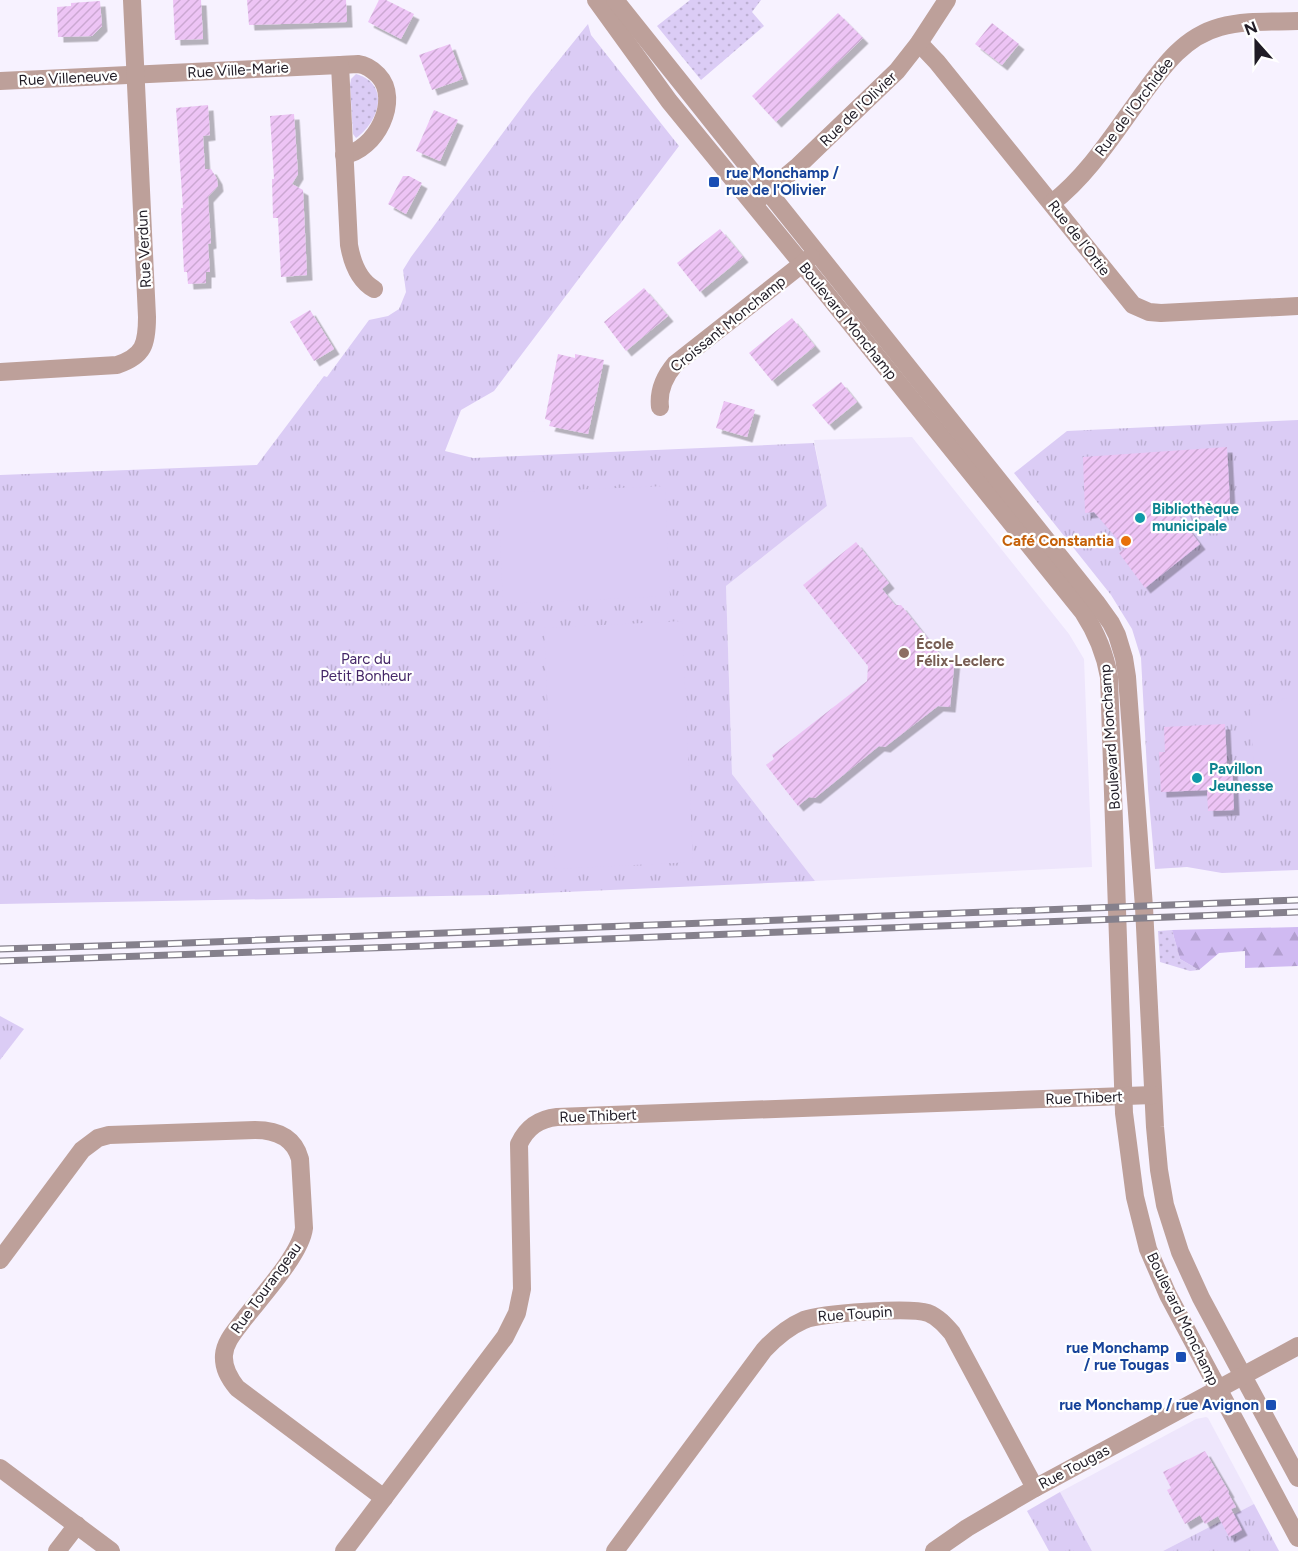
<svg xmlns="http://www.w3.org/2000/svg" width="1298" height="1551" font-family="Figtree,sans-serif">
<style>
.built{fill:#eee6fc}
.grass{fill:url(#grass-dots)}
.forest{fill:url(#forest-firs)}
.park{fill:url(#park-tufts)}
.pitch{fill:#dbccf5}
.building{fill:url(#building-hatch);filter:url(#shadow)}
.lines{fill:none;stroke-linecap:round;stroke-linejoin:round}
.minor{stroke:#bda09a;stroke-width:18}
.rail-casing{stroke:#85808c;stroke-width:7}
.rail{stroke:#fff;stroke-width:4.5;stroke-dasharray:14;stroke-linecap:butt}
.transit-dot{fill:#1a4fb4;stroke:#fff;stroke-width:2}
.culture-dot{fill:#0f9aa8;stroke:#fff;stroke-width:2}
.food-dot{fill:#e8710a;stroke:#fff;stroke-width:2}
.education-dot{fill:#8d6e63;stroke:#fff;stroke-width:2}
.labels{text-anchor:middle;stroke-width:4.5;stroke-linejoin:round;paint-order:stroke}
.street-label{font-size:15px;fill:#201c26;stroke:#fff}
.transit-label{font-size:15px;font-weight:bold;fill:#164399;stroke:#fff;text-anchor:end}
.culture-label{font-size:15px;font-weight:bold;fill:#0d838f;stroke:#fff;text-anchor:start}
.food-label{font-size:15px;font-weight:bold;fill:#c56008;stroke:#fff;text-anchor:end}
.education-label{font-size:15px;font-weight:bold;fill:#785e54;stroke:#fff;text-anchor:start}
.park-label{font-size:15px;fill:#452768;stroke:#fff}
</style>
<defs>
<pattern id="grass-dots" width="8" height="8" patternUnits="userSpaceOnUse" patternTransform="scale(1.5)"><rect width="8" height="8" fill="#dbccf5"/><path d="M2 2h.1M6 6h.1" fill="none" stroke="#bcafd2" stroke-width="1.8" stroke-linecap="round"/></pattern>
<pattern id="forest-firs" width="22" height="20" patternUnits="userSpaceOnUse" patternTransform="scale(1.5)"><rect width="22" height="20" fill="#d0baf2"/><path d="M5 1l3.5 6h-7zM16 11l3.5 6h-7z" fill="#b29fcf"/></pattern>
<pattern id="park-tufts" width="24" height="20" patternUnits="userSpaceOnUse" patternTransform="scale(1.5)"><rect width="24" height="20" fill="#dbccf5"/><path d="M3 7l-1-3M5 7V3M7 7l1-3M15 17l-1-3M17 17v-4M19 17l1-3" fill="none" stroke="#bcafd2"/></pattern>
<pattern id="building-hatch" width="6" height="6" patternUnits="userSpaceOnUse" patternTransform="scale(1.5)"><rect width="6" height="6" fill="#edc4f5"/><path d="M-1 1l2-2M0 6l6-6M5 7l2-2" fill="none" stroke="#cba8d2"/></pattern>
<filter id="shadow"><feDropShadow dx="5.5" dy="5.5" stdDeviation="0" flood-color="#0004"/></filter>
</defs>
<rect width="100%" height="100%" fill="#f7f2ff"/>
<g class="built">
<path d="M912 437 1069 634 1084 659 1092 867 815 881 732 774 726 586 827 506 814 440Z"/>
<path d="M1206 1417 1208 1418 1254 1504 1163 1551H1092L1060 1492 1196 1419Z"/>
</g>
<g class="grass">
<path d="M690 0H761L752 12 764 26 701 80 657 26Z"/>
<path d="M356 74C391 84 379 122 356 138L353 134 350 85 351 79Z"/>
<path d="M1172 930 1180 959 1199 970 1190 971 1160 962 1158 931Z"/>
</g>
<path class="forest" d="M1298 927V966L1245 968V951L1219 953 1199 970 1180 959 1172 930Z"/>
<g class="park">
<path d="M588 24 591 35 679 146 494 391 461 410 445 451 473 458 814 443 827 506 726 586 732 774 815 881 495 895 0 904V475L257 465 324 376 327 377 369 320 388 316 399 309 406 292 403 270 411 257 531 95Z"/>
<path d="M1298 420V870L1222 873 1187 867 1155 869 1148 789 1141 658 1132 629 1111 595 1014 473 1067 431Z"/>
<path d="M0 1016 24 1029 0 1060Z"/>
<path d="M1060 1492 1092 1551H1049L1027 1511Z"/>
<path d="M1254 1504 1279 1551H1163Z"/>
</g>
<g class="pitch">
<path d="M665 486 670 596 503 604 498 493Z"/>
<path d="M682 621 693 862 555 869 544 628Z"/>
<path d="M1284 698 1298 701V783L1292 796C1278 798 1267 797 1255 789L1250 705 1276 704Z"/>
</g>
<g class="building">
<path d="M173 0H201L203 39 175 40Z"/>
<path d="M247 0H346L347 22 249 25Z"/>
<path d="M379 0H386L414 14 401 39 368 22Z"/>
<path d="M100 1 102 26 92 36 58 37 57 7 71 6V3Z"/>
<path d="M838 13 863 38 776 122 752 96Z"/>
<path d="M992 23 1019 44 1002 65 975 44Z"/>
<path d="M450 44 463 79 432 90 419 55Z"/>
<path d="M208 105 210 135 203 136 205 169H211L217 179 218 186 208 197 211 243 208 244 210 272H206V283L188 284 187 272H184L181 208H183L176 108Z"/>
<path d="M434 110 458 120 440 161 416 151Z"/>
<path d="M294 114 298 174 292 184 303 190 307 275 281 277 278 218H273L272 179H274L270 116Z"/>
<path d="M403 176H409L422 183 406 214 388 204Z"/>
<path d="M720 229 743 257 700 292 677 263Z"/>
<path d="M644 288 668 316 626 351 604 322Z"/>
<path d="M310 310 334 349 314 361 290 322Z"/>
<path d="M792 318 815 346 772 381 749 353Z"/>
<path d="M558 354 575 358V354L604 360 588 434 549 426 551 421 545 419Z"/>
<path d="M841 382 857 402 829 425 812 405Z"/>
<path d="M724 401 755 410 747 437 716 428Z"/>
<path d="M1227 447 1230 504 1172 507 1200 544 1145 588 1119 553 1125 548 1094 512 1085 513 1083 457Z"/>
<path d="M856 542 889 583 882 589 895 605H901L943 658 955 659 950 707 938 706 885 747 879 746 815 798 809 797 798 806 766 765 774 759 772 755 867 681 868 666 803 585Z"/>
<path d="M1225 724 1227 765H1232L1234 810 1208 811 1207 790 1161 792 1159 752H1165L1164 727Z"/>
<path d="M1205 1451 1229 1492 1228 1493 1236 1507 1231 1509 1242 1530 1229 1537 1218 1516 1205 1524 1200 1515 1185 1524 1167 1490 1171 1488 1163 1472Z"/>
</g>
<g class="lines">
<g class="minor">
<path d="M596 0 669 101 817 282 1083 612C1096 632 1105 653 1109 677L1124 1113 1135 1197 1148 1249 1168 1295 1298 1538"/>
<path d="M615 0 1096 602 1111 623 1117 635 1124 658 1127 677 1144 907 1155 1127 1159 1170 1165 1205 1180 1252 1201 1298 1298 1478"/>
<path d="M919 43 937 62 1133 305 1149 312 1161 313 1298 306"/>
<path d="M340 65C346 65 352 64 358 64 366 65 373 70 378 75 402 100 375 151 344 155"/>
<path d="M0 81 340 65 349 245C352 262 358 280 374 289"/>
<path d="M760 198 797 167 897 71 919 43 947 0"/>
<path d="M1052 203C1088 175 1113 135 1140 98 1162 68 1183 37 1220 27 1245 20 1273 22 1298 21"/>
<path d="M0 372 117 365C144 356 147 344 147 317L132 0"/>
<path d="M660 407C658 390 665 376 675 364L811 257"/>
<path d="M0 1260 82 1150 98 1138 109 1135 255 1130C276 1130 294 1137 300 1159L304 1228C301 1254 261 1297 244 1319 236 1330 225 1341 224 1355 223 1368 229 1378 237 1388L384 1498"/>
<path d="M0 1468 111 1551"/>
<path d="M57 1551 77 1525"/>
<path d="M344 1551 505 1337 517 1313 522 1289 519 1144C527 1127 539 1119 557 1117L1153 1095"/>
<path d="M615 1551 764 1350C776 1337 788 1327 804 1320 822 1313 910 1307 928 1313 938 1317 945 1325 952 1333L1035 1488"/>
<path d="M934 1551 967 1528 1035 1488 1298 1346"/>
</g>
<defs>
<g id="rail">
<path d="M0 949 160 944 1298 900"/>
<path d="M0 961 398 947 1298 912"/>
</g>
</defs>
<use href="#rail" class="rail-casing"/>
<use href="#rail" class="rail"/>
</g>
<g class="transit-dot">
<rect x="708" y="176" width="12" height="12" rx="3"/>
<rect x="1175" y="1351" width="12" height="12" rx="3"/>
<rect x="1265" y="1399" width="12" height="12" rx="3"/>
</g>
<g class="culture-dot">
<circle cx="1140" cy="518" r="6"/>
<circle cx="1197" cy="778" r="6"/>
</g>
<circle class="food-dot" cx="1126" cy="541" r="6"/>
<circle class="education-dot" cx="904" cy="653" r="6"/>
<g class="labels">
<g class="street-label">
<text transform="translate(238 70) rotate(-3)" y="5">Rue Ville-Marie</text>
<text transform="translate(68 78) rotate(-3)" y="5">Rue Villeneuve</text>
<text transform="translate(1134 107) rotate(-53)" y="5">Rue de l'Orchidée</text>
<text transform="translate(858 109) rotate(-44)" y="5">Rue de l'Olivier</text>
<text transform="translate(1079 238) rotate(52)" y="5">Rue de l'Ortie</text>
<text transform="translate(144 249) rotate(-93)" y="5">Rue Verdun</text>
<text transform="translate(848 321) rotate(51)" y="5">Boulevard Monchamp</text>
<text transform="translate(728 324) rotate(-39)" y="5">Croissant Monchamp</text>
<text transform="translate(1110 737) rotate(-94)" y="5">Boulevard Monchamp</text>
<text transform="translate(1084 1098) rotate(-2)" y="5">Rue Thibert</text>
<text transform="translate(598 1116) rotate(-2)" y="5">Rue Thibert</text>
<text transform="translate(266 1288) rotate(-54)" y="5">Rue Tourangeau</text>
<text transform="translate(855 1314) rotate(-4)" y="5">Rue Toupin</text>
<text transform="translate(1183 1319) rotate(64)" y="5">Boulevard Monchamp</text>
<text transform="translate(1074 1467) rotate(-28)" y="5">Rue Tougas</text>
</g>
<g class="transit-label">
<text x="726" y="178" text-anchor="start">rue Monchamp /<tspan x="726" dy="17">rue de l'Olivier</tspan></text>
<text x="1169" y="1353">rue Monchamp<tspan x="1169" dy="17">/ rue Tougas</tspan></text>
<text x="1259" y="1410">rue Monchamp / rue Avignon</text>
</g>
<g class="culture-label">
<text x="1152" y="514">Bibliothèque<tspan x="1152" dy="17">municipale</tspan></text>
<text x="1209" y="774">Pavillon<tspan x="1209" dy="17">Jeunesse</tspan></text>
</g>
<g class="food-label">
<text x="1114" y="546">Café Constantia</text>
</g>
<g class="education-label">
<text x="916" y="649">École<tspan x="916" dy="17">Félix-Leclerc</tspan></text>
</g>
<g class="park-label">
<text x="366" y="664">Parc du<tspan x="366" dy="17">Petit Bonheur</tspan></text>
</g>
</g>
<g transform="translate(1256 42) rotate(339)" stroke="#ffffff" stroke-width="4.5" paint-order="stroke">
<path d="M0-4.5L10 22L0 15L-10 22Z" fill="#201c26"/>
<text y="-9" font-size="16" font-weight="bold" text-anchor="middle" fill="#201c26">N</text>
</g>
</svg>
